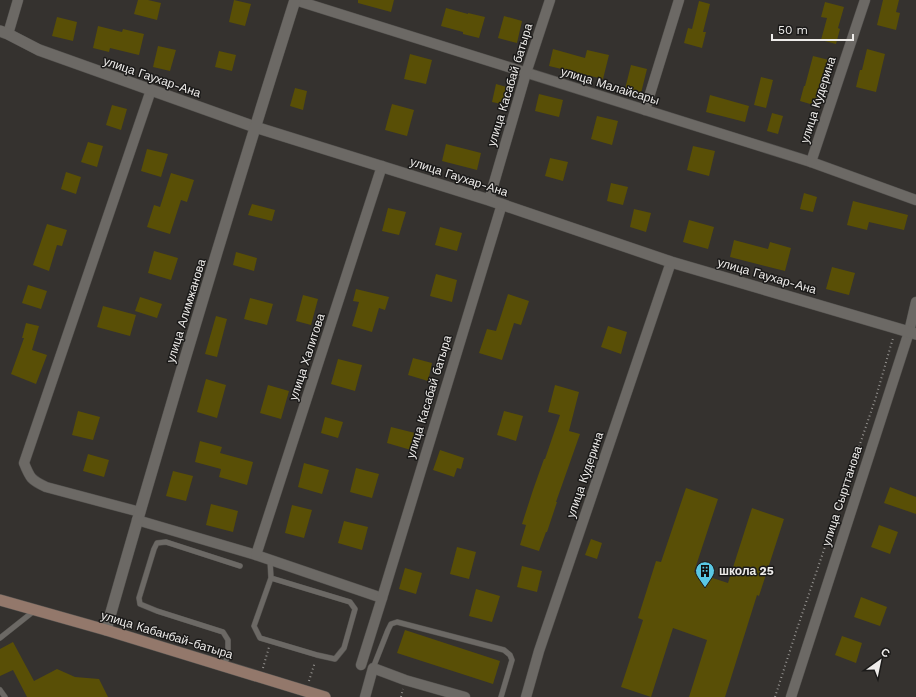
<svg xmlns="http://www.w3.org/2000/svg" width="916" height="697" font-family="'Work Sans',sans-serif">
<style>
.building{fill:#594f06}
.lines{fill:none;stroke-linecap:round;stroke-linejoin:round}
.service-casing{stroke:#53514e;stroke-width:6}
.minor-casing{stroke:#53514e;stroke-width:11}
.tertiary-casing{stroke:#53514e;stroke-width:12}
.secondary-casing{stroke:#53514e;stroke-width:12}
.path{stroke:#959390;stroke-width:2;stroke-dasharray:1 3;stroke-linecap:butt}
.service{stroke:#6c6965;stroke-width:5}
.minor{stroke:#6c6965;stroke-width:10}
.tertiary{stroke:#6c6965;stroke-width:11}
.secondary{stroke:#93786b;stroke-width:11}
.labels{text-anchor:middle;stroke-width:3;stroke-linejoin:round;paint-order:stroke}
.street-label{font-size:12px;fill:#eeecea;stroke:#1b1a19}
.poi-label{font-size:12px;font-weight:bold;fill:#eeecea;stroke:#1b1a19;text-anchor:start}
</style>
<rect width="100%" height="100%" fill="#35322f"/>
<g class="building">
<path d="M138 0H148L161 3 157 20 134 14Z"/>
<path d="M234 0 251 4 245 26 229 22Z"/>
<path d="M358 0H394L391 12 358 3Z"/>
<path d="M883 0H899L896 12 900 13 896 30 877 25Z"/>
<path d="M699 1 710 4 703 32H706L702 48 684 43 688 28 692 29Z"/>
<path d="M825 2 844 7 838 28 840 29 836 44 821 40 827 18 821 17Z"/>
<path d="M446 8 468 14V13L485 17 479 38 463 34V32L441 26Z"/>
<path d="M504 16 522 21 517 43 498 38Z"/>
<path d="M57 17 77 22 73 41 52 36Z"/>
<path d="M98 26 122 32 123 29 144 34 139 55 110 48 109 52 93 48Z"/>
<path d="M158 46 176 50 170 71 153 67Z"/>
<path d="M553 49 585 58 587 50 609 55 603 79 549 66Z"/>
<path d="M867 49 885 54 876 92 856 87 860 70H862Z"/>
<path d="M219 51 236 55 232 71 215 67Z"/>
<path d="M410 54 432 60 426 84 404 79Z"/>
<path d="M813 56 829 60 817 106 800 101 804 86H805Z"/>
<path d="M631 65 647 69 640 97 624 93Z"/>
<path d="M761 77 773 80 766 108 754 105Z"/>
<path d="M496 84 510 88 506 105 492 102Z"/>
<path d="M295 88 307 91 303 110 290 106Z"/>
<path d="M539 94 563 100 559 117 535 111Z"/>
<path d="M710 95 749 106 745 122 706 112Z"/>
<path d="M392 104 414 110 407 136 385 130Z"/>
<path d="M112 105 127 109 121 130 106 125Z"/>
<path d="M772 113 783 116 778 134 767 131Z"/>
<path d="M597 116 618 121 612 145 591 139Z"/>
<path d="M88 142 103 146 97 167 81 162Z"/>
<path d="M446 144 481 153 477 170 442 161Z"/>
<path d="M693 146 715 151 709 176 687 170Z"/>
<path d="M147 149 168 154 161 177 141 171Z"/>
<path d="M550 158 568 162 563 181 545 176Z"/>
<path d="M66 172 81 177 76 194 61 189Z"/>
<path d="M171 173 194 180 187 202 181 200 170 234 147 227 154 205 160 207Z"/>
<path d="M611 183 628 187 623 205 607 201Z"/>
<path d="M804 193 817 197 813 212 800 209Z"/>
<path d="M853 201 908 215 904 230 869 222 867 230 847 225Z"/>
<path d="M252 204 275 210 272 221 248 215Z"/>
<path d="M388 208 406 212 399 235 382 231Z"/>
<path d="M634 209 651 213 646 232 630 227Z"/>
<path d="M689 220 714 227 708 249 683 242Z"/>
<path d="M47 224 67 230 62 246 57 245 49 271 33 265Z"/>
<path d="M440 227 462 233 457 251 435 245Z"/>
<path d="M734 240 768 249 770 242 791 248 785 271 730 257Z"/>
<path d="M154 251 178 258 171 280 148 273Z"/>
<path d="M236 252 257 258 254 271 233 265Z"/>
<path d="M832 267 855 273 849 295 826 289Z"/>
<path d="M436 274 457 280 452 302 430 296Z"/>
<path d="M28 285 47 291 41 309 22 303Z"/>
<path d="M356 289 389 297 385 310 379 308 372 332 352 326 359 302 353 301Z"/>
<path d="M508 294 529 301 521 325 514 323 502 360 479 353 487 329 496 331Z"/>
<path d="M303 295 318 299 311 325 296 321Z"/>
<path d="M140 297 162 304 157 318 135 311Z"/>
<path d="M250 298 273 304 267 325 244 319Z"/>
<path d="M103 306 136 315 130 336 97 327Z"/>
<path d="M216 316 227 319 217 357 205 354Z"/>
<path d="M26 323 39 326 32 350 47 355 36 384 11 374 24 338H22Z"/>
<path d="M608 326 627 332 621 354 601 347Z"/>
<path d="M413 358 432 363 428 381 408 375Z"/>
<path d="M338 359 362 365 355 391 331 384Z"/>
<path d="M206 379 226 385 217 418 197 412Z"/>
<path d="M268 385 289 391 281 419 260 413Z"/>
<path d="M555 385 579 392 569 431 580 434 556 502H557L547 532H546L539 551 520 545 526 525 522 524 533 490 544 459H545L560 415 548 412Z"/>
<path d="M78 411 100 417 93 440 72 435Z"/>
<path d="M504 411 523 416 516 441 497 435Z"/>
<path d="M325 417 343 422 338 438 321 433Z"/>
<path d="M391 427 415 433 411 450 387 443Z"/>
<path d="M200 441 222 447 220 453 253 462 247 485 219 477 221 469 195 462Z"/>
<path d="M440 450 464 458 461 469 457 468 454 477 433 470Z"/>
<path d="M88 454 109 460 104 477 83 471Z"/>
<path d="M304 463 329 470 322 494 298 487Z"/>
<path d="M356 468 379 474 372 498 350 492Z"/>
<path d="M173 471 193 476 186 501 166 496Z"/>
<path d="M890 487 916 497V514L884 503Z"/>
<path d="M686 488 718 499 694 572 728 583 752 508 784 519 759 596 757 595 725 697H689L707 640 673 628 651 697 621 687 643 620 638 618 656 561 661 562Z"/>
<path d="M211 504 238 511 233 532 206 525Z"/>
<path d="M292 505 312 510 304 538 285 533Z"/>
<path d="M344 521 368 527 362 550 338 543Z"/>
<path d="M879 525 898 532 890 554 871 547Z"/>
<path d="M591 539 602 543 597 559 585 555Z"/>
<path d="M457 547 476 552 469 579 450 574Z"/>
<path d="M522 566 542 571 537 592 517 587Z"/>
<path d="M405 568 422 573 416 594 399 589Z"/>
<path d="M476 589 500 596 492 622 469 616Z"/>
<path d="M861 597 887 607 880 626 854 617Z"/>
<path d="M405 630 500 661 493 684 397 653Z"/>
<path d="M842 636 862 643 856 663 835 655Z"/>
<path d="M13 642 34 681 57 669 75 677 99 679 108 697H27L13 670 0 676V649Z"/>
</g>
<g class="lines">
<defs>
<g id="service">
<path d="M270 560 271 578 254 626 260 638 317 655 335 659 344 648 355 609 350 602 271 578"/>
<path d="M0 638 34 611"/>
<path d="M224 666 228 655V640L223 632 157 611 140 604 139 598 154 549 157 543 166 542 240 566"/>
<path d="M373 668 388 630 391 624 397 622 504 650 510 655 512 660 501 697"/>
<path d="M0 690 5 697"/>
</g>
<g id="minor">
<path d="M295 0 811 162 916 200"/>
<path d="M8 34 18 0"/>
<path d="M645 110 679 0"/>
<path d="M811 162 865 0"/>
<path d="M489 200 526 73 550 0"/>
<path d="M140 512 46 487C31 480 30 478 24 463L151 90"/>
<path d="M137 520 256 555 382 598"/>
<path d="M256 555 382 166"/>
<path d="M361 665 382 598 502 204"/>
<path d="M365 697 373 668 405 680 465 697"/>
<path d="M526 697 539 651 671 262"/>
<path d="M791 697 909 332 916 302"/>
</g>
<g id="tertiary">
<path d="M0 31 8 34 39 50 255 127 489 200 671 262 916 334"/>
<path d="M106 630C166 419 229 209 295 0"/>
</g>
<path id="secondary" d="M0 600 106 630 325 697"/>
</defs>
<use href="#service" class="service-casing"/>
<use href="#minor" class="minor-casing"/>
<use href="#tertiary" class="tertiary-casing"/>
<use href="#secondary" class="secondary-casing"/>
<g class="path">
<path d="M263 668 269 647"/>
<path d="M309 681 315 662"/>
<path d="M401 697 403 689"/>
<path d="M775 697 797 629 876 397 893 338"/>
</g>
<use href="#service" class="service"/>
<use href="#minor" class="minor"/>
<use href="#tertiary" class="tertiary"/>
<use href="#secondary" class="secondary"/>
</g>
<defs>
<symbol id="building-pin" viewBox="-11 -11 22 30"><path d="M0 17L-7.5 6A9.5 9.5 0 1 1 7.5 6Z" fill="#5ac8e5" stroke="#1b1a19"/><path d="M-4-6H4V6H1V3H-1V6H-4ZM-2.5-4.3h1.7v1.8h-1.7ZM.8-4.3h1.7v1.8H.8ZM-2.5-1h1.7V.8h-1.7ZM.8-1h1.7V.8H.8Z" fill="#111"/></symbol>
</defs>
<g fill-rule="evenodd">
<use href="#building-pin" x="694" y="560" width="22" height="30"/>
</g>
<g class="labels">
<g class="street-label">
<text transform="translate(152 77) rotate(19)" y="4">улица Гаухар-Ана</text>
<text transform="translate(510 85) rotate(-73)" y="4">улица Касабай батыра</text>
<text transform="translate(610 86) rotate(17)" y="4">улица Малайсары</text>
<text transform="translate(818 100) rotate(-72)" y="4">улица Кудерина</text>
<text transform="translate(459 177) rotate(18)" y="4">улица Гаухар-Ана</text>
<text transform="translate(767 276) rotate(16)" y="4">улица Гаухар-Ана</text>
<text transform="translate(186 311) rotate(-73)" y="4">улица Алимжанова</text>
<text transform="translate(307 357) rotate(-72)" y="4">улица Халитова</text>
<text transform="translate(429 397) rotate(-73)" y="4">улица Касабай батыра</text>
<text transform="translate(585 475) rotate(-71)" y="4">улица Кудерина</text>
<text transform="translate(842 496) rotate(-72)" y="4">улица Сырттанова</text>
<text transform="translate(167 635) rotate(17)" y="4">улица Кабанбай-батыра</text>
</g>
<g class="poi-label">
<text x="719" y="575">школа 25</text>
</g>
</g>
<g transform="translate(880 661) rotate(33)" stroke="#1b1a19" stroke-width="3" paint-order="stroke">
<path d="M0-3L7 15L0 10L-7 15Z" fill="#eeecea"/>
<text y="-6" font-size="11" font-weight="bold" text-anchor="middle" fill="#eeecea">С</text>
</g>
<path d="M772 34v6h81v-6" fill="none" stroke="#eeecea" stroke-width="2"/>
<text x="778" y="34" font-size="12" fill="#eeecea" stroke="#1b1a19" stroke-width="3" paint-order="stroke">50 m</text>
</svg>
